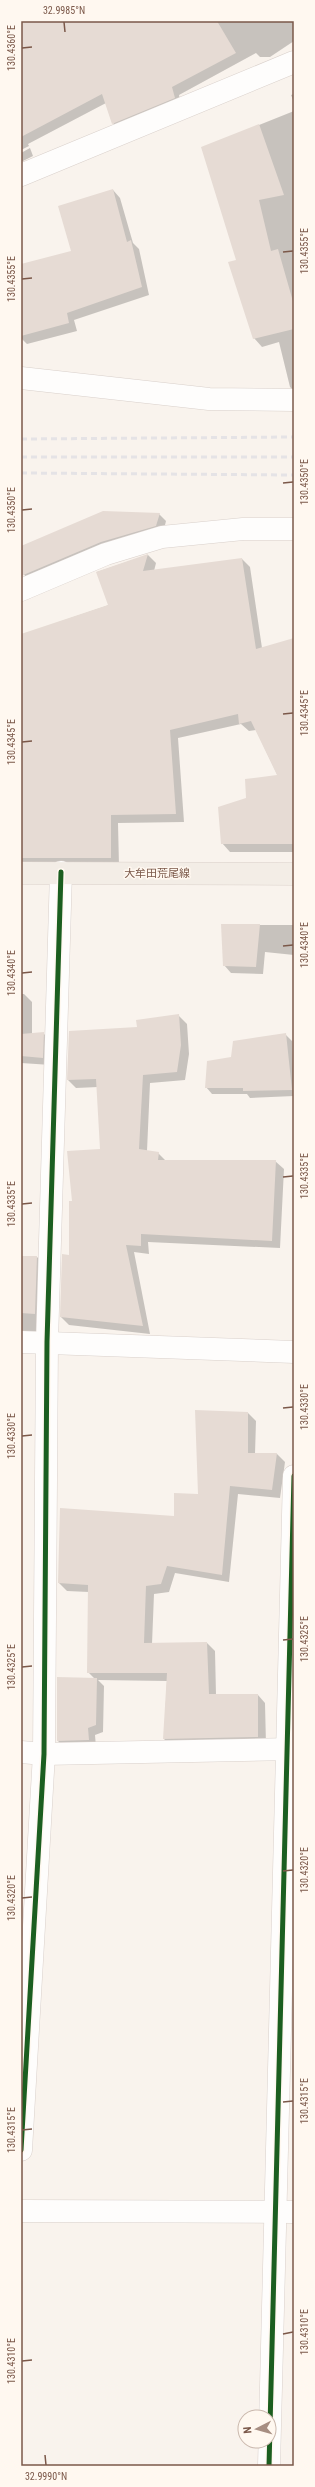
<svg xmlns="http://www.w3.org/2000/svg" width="315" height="2487" font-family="'Roboto Condensed','Noto Sans JP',sans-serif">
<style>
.shadow{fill:#0003}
.building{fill:#e6dbd4}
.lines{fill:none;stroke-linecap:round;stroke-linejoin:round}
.minor-casing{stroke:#d9d0cb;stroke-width:23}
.major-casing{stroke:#dad0ca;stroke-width:23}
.minor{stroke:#fefdfc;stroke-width:22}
.major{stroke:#f3ede6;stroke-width:22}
.rail{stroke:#e5e3e6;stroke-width:3;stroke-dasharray:6 4;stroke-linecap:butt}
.cycleway-casing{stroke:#fff8f0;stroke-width:8}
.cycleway{stroke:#1b5e20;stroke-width:5}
.ticks{fill:none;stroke:#7b5849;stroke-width:1.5}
.labels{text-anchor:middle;stroke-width:3;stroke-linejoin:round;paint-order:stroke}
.street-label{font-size:11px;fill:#7b5849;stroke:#fff8f0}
.neatline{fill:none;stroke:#7b5849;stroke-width:1.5}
.ticks-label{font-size:10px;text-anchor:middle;fill:#7b5849}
</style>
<rect width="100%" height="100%" fill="#f9f3ed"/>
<g class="shadow">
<path d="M21 21H294V41L270 57H260L256 53 179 95 181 105 120 130 113 123 106 103 28 144 29 146 21 150Z"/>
<path d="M294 94V102L291 95Z"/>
<path d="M294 111V391L290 387 279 342 262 347 254 338 238 261 202 148Z"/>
<path d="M30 148 33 156 21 162V153Z"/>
<path d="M113 190 120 198 133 243 139 249 149 295 74 320 77 331 27 344 21 338V265L73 252Z"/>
<path d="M159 514 166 521 163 533 30 583 21 570V547Z"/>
<path d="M148 555 156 563 154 571 242 559 250 567 262 648 294 639V852H230L222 843 247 799 278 776 256 730 249 731 241 724 178 738 184 822 118 823 119 866H21V635L109 605 97 572Z"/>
<path d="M223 925H294V955L265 952 263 974 231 973 224 965Z"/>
<path d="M21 994H24L32 1002V1034L43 1033 51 1041V1065L21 1063Z"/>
<path d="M178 1015 187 1024 189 1054 185 1080 150 1083 147 1151 158 1153 166 1161H275L284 1169 280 1248 148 1242 149 1254 134 1252 150 1334 69 1325 61 1317 70 1256 73 1202 101 1150 98 1087 76 1088 68 1080 138 1028Z"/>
<path d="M285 1034 292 1041 294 1096 250 1098 247 1094H212L206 1087 232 1058Z"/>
<path d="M21 1257H37L45 1265 42 1338H21Z"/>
<path d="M248 1413 256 1421 255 1454H277L285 1462 280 1498 238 1494 229 1582 175 1573 169 1592 154 1594 152 1644 207 1643 215 1651 216 1695H258L265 1703 266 1745 172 1747 164 1739 167 1681 98 1680 104 1686 103 1732 95 1735 96 1747 65 1748 58 1741 95 1679 88 1672 89 1592 67 1591 59 1583 175 1517 199 1495Z"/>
</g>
<g class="building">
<path d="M21 21H217L236 53 172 87 175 98 112 124 102 94 21 137Z"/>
<path d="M259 124 284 195 259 200 271 251 278 249 294 305V329L253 339 228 262 236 260 201 147Z"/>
<path d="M113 189 127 242 131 240 142 287 67 313 69 323 21 336V264L71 251 58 206Z"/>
<path d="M103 511 160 513 156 526 101 542 21 576V546Z"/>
<path d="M148 554 143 571 242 558 256 649 294 638V844H221L218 807 246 798 245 779 277 775 251 721 239 724 238 714 170 730 176 814 111 815V858H21V634L108 605 96 572Z"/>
<path d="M221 924H260L256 967 223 966Z"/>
<path d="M179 1014 181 1045 177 1072 143 1075 139 1149 159 1152 158 1160H276L272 1241 141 1234V1246L126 1245 143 1326 60 1317 62 1254 69 1255V1201H72L67 1151 100 1149 96 1079 67 1080 69 1031 137 1027 136 1020Z"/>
<path d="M44 1032 43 1058 21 1056V1034Z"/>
<path d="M286 1033 292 1090 243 1091V1088H205L207 1061 231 1057 233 1041Z"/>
<path d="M21 1256H37L35 1314 21 1313Z"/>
<path d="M195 1410 248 1412V1453H277L272 1490 230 1486 222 1575 167 1566 161 1584 146 1586 144 1643 207 1642 209 1694H258V1737L163 1739 167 1673H87L88 1585 58 1583 60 1508 174 1516V1493L198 1494Z"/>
<path d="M57 1677 97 1678 96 1725 88 1728 89 1740 57 1741Z"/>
</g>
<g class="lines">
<defs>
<g id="minor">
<path d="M21 175 294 62"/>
<path d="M21 378 209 399 294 400"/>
<path d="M21 590 106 554 162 537 243 529H294"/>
<path d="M21 1342 294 1352"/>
<path d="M21 1752 44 1754 294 1749"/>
<path d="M21 2150 44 1754 47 1342 61 872"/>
<path d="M21 2211 294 2212"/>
<path d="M269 2466 294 1476"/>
</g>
<path id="major" d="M21 873 294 874"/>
</defs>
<use href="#minor" class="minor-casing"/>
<use href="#major" class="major-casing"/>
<use href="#minor" class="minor"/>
<use href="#major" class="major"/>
<g class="rail">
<path d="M21 439 294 437"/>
<path d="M21 457H294"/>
<path d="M21 473 294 475"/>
</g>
<defs>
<g id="cycleway">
<path d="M21 2150 44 1754 47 1342 61 872"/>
<path d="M269 2466 294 1476"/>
</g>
</defs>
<use href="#cycleway" class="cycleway-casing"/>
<use href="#cycleway" class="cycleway"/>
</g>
<path class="ticks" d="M64 22 65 32M22 48 32 47M283 252 293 251M22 279 32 278M283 483 293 482M22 510 32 509M283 714 293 713M22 742 32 741M283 946 293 945M22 973 32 972M283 1177 293 1176M22 1204 32 1203M283 1408 293 1407M22 1436 32 1435M283 1640 293 1639M22 1667 32 1666M283 1871 293 1870M22 1898 32 1897M283 2102 293 2101M22 2130 32 2129M283 2334 293 2332M22 2361 32 2360M45 2455 46 2465"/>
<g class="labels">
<g class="street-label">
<text x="157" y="877">大牟田荒尾線</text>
</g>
</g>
<rect width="315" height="2487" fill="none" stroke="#fff8f0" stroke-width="44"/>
<g transform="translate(257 2429) rotate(264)"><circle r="19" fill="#fff8f0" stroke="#cab8ad"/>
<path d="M0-3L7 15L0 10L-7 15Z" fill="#a78e82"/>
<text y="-6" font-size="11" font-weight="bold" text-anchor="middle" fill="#7b5849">N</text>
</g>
<rect x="22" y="22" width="271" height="2443" class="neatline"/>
<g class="ticks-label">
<text x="64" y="14">32.9985°N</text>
<text transform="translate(11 48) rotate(-90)" y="4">130.4360°E</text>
<text transform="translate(304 251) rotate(-90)" y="4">130.4355°E</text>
<text transform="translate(11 279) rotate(-90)" y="4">130.4355°E</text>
<text transform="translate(304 482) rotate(-90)" y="4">130.4350°E</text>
<text transform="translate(11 510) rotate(-90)" y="4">130.4350°E</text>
<text transform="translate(304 713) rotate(-90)" y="4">130.4345°E</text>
<text transform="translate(11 742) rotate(-90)" y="4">130.4345°E</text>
<text transform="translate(304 945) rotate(-90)" y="4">130.4340°E</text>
<text transform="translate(11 973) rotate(-90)" y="4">130.4340°E</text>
<text transform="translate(304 1176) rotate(-90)" y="4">130.4335°E</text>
<text transform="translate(11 1204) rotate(-90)" y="4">130.4335°E</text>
<text transform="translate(304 1407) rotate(-90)" y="4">130.4330°E</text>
<text transform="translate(11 1436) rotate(-90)" y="4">130.4330°E</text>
<text transform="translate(304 1639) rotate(-90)" y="4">130.4325°E</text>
<text transform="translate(11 1667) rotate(-90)" y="4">130.4325°E</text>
<text transform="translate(304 1870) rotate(-90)" y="4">130.4320°E</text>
<text transform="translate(11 1898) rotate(-90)" y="4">130.4320°E</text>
<text transform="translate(304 2101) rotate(-90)" y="4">130.4315°E</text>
<text transform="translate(11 2130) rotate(-90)" y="4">130.4315°E</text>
<text transform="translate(304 2332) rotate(-90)" y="4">130.4310°E</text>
<text transform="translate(11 2361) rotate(-90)" y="4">130.4310°E</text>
<text x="46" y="2480">32.9990°N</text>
</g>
</svg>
